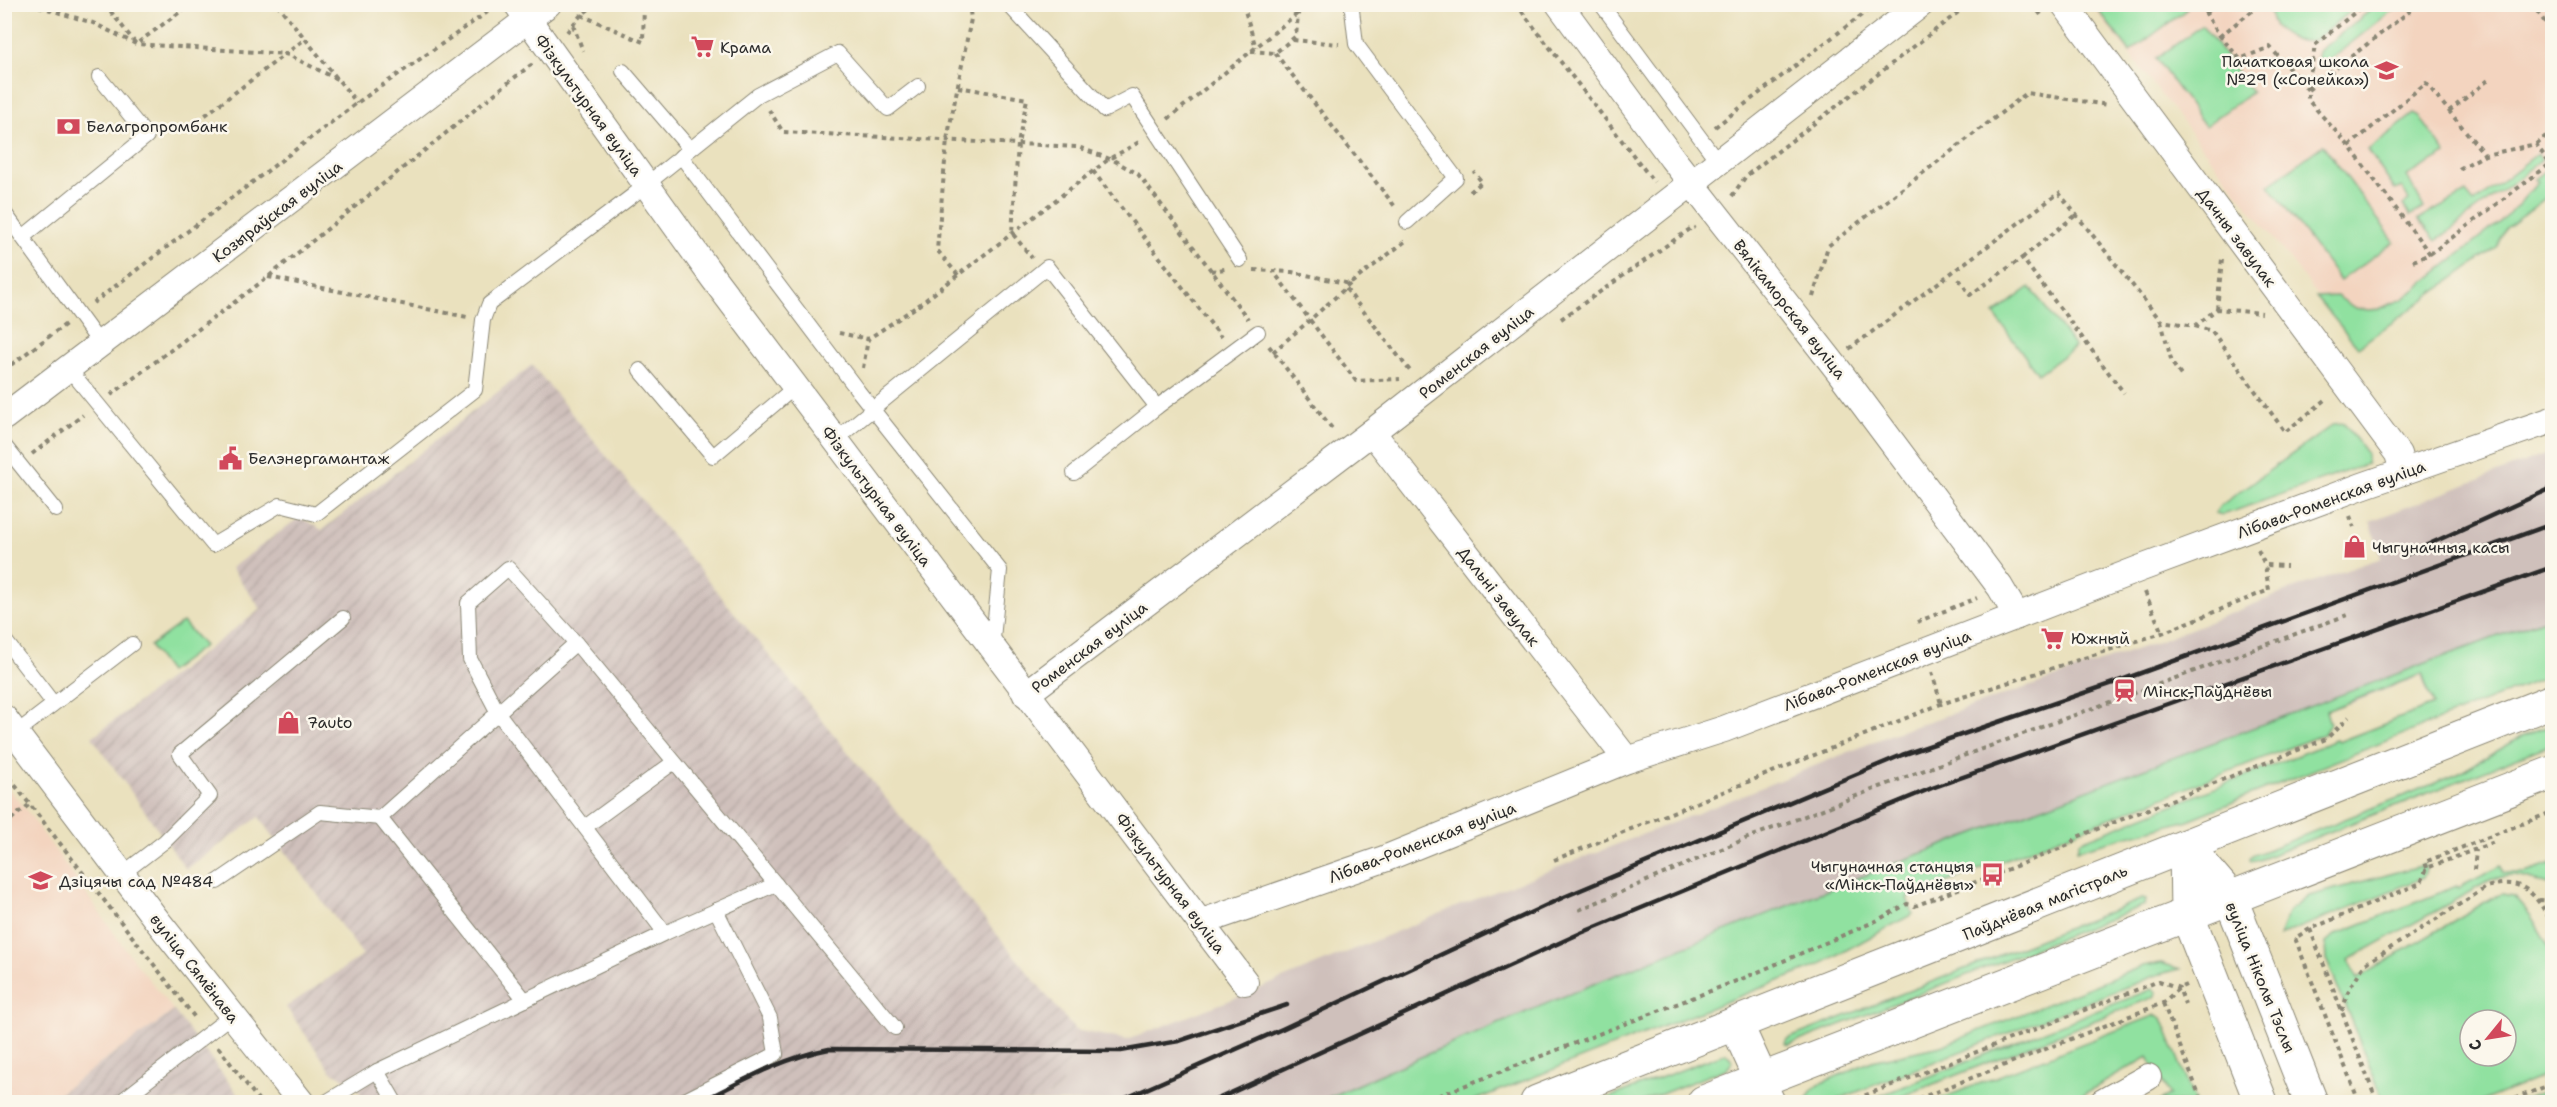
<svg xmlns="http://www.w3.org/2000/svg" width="2557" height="1107" font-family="'Shantell Sans',sans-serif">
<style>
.built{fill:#f3d4bf}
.industrial{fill:url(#industrial-furrows)}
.railway{fill:#cfc0bb}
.green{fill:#90e1a0;stroke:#5e8666;stroke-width:1.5;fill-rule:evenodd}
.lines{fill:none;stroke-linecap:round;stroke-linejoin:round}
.lane-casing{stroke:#8a8674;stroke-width:16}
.street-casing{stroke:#8a8674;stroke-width:28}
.secondary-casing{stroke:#8a8674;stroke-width:35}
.path{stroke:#8a8674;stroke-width:4;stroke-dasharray:4.5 4.5;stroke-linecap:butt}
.lane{stroke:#fff;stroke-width:14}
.street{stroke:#fff;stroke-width:26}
.secondary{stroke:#fff;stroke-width:33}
.rail{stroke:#2b2b2b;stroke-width:4.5}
.labels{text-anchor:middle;stroke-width:5;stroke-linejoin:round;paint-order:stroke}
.poi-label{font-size:16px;fill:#2b2b2b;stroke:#fbf7ec;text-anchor:start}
.street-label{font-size:16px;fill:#2b2b2b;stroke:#fbf7ec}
</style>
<defs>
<pattern id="industrial-furrows" width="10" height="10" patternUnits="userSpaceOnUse" patternTransform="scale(1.5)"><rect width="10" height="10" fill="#cfc0bb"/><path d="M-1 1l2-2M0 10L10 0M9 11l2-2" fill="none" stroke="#b2a5a1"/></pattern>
</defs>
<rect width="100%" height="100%" fill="#fbf7ec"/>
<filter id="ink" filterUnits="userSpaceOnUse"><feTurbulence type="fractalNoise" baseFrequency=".0167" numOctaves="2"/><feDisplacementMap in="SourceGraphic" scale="12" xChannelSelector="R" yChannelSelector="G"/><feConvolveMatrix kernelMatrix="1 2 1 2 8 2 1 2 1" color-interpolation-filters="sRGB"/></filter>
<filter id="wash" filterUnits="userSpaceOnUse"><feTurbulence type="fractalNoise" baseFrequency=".008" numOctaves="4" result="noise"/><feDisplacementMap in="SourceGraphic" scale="24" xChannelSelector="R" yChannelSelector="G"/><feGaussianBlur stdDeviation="1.35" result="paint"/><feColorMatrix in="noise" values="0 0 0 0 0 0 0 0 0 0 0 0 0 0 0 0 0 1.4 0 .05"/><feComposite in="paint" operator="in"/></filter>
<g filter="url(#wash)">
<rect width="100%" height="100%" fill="#eae1be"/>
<g class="built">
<path d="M2091 5H2552V193L2506 228 2498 246 2358 347Z"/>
<path d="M4 784 25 808 129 954 174 1011 47 1102H5Z"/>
</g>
<g class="industrial">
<path d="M532 365 1075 1030 1073 1052 1060 1091 1035 1102H355L362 1096 354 1084 331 1071 286 1007 363 955 259 817 186 869 92 737 261 609 231 568 300 517 322 530Z"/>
<path d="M174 1011 244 1102H47Z"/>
</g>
<path class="railway" d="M2552 452V625L2482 675 2429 697 2421 676 2349 704 2348 701 2325 709 2329 719 1371 1102H1035L1060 1091 1073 1052 1075 1030 1127 1040 1251 992 1463 904 1726 802 1895 733 2155 643 2295 588 2381 558 2370 521Z"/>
<g class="green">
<path d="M2183 4 2187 9 2130 52 2094 5Z"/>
<path d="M2271 5V4L2359 5 2313 41C2293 45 2265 27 2271 5Z"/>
<path d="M2377 5H2399L2322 66 2317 61 2319 51Z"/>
<path d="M2202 25 2252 92 2205 126 2156 59Z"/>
<path d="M2414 114 2420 117 2446 154 2407 176 2424 208 2410 216 2403 205 2409 201 2402 187 2395 190 2368 150Z"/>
<path d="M2323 145 2394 241 2340 281 2269 185Z"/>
<path d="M2537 154 2542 160 2436 241 2419 219 2466 193 2474 203Z"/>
<path d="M2552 166V193L2506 228 2498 246 2358 347 2316 297 2337 296 2355 308 2369 310 2379 309 2403 299 2510 214 2538 182 2535 179Z"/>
<path d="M2030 287 2075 347 2038 374 1994 314Z"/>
<path d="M2344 423 2367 454V464L2223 515 2215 513 2220 506 2334 424Z"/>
<path d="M2552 616V675L2188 820 2077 850 2079 842 2336 740 2338 742 2433 705 2422 674 2326 711 2330 724 2324 734 1907 898 1913 914 1817 966 1470 1102H1318C1722 922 2138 771 2552 616Z"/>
<path d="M183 622 204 646 169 672 150 646Z"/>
<path d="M2552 725V744L2256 861 2251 862 2250 859 2252 856 2458 774 2521 737Z"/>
<path d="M2552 864V880L2549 885C2524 879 2518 871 2491 880L2348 960 2358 978 2492 898 2502 894 2514 896 2531 916 2552 952V1073L2480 1102H2384L2327 961 2326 943 2336 934 2457 886 2458 888 2501 866 2503 873H2525ZM2470 1020H2506V1056H2470Z"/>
<path d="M2424 865 2426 870 2423 878 2279 936 2289 911 2309 896Z"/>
<path d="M2142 899 2146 900 2145 905 1789 1045 1785 1043 1787 1039Z"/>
<path d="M2161 963 2180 969 2157 975 1831 1102H1805L1812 1090 1819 1084 1872 1061 1941 1046 2143 966Z"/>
<path d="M2152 989 2157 992 2154 997 1888 1102H1864Z"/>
<path d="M2156 1015 2162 1018 2195 1102H2158L2170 1095 2148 1057 2070 1102H1932Z"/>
<path d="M1726 1053 1733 1061 1728 1068 1641 1102H1597Z"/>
<path d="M2552 1089V1102H2518Z"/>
</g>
</g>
<g filter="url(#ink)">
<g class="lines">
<defs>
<g id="lane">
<path d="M1008 4 1105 110 1132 96 1240 260"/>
<path d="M1354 4 1352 10 1356 44 1456 178 1407 222"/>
<path d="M1601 4 1719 163"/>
<path d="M623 71 690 149"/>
<path d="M681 156 859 392 1000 570 992 648"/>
<path d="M4 212 101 345"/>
<path d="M23 237 147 136 99 77"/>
<path d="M69 369 213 545 280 505 316 514 475 390 483 320 489 304 632 196 758 95 838 53 888 109 918 86"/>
<path d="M640 370 713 456 795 387"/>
<path d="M835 440 1047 267 1157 407 1258 332"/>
<path d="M4 445 56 510"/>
<path d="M1074 473 1157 407"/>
<path d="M4 639 53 703"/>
<path d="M16 733 132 644"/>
<path d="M585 827 674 762"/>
<path d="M122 874 165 841 210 796 180 754 343 618"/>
<path d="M217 882 320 812 380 818"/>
<path d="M665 933 776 884"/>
<path d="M525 1000 380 818 576 643 895 1028"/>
<path d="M377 1071 395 1102"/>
<path d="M120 1102 232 1015"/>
<path d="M326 1102 377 1071 665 933 498 713 470 659 468 603 508 568 576 643"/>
<path d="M681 1102 776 1054 770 1018 716 910"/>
</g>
<g id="street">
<path d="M517 4 714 279 1245 982"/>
<path d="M1559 4 1672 158 1838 370 2000 587 2017 616"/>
<path d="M2064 4 2398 454 2403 472"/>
<path d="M4 417 548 4"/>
<path d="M1372 432 1627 760"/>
<path d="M1026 694 1372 432 1921 4"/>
<path d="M4 718 156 919 301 1102"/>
<path d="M1202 922 1384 859 1627 760 1724 729 2139 569 2362 486 2552 420"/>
<path d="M1762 1081 1772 1102"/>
<path d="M2103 1102 2148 1077"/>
</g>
<g id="secondary">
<path d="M2186 846 2230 897 2311 1102"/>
<path d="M2186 846 2187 914 2261 1102"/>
<path d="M1736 1024 1762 1081"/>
<path d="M1537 1102 2552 701"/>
<path d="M1704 1102 2552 773"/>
</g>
</defs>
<use href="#lane" class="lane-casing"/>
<use href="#street" class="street-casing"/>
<use href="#secondary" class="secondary-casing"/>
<g class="path">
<path d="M31 4 93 23 136 44 286 54 337 79"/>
<path d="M105 4 136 44 191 4"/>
<path d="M277 4 357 103"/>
<path d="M1243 4 1256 48"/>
<path d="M1516 4 1654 182"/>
<path d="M2033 4 2041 15"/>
<path d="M2200 4 2220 36 2240 59 2270 47 2308 90V100L2349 146"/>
<path d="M2532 4 2552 32"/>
<path d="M2206 13 2217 4"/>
<path d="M581 15 643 42 644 4"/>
<path d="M573 25 583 51"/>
<path d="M567 32 581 15 596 4"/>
<path d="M2220 36 2261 4"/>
<path d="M1293 40 1339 44"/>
<path d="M1251 51 1275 53 1296 36 1299 4"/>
<path d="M1275 53 1397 209"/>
<path d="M958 87 1027 99 1018 144 1012 233 1032 258"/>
<path d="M2308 89 2315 45 2365 4"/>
<path d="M2308 90 2419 4"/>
<path d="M769 110 783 132 1078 147 1115 161 1138 174 1248 319"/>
<path d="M2449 111 2491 78"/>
<path d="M1168 119 1309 4"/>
<path d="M1715 127 1876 4"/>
<path d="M164 131 195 123 305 39"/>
<path d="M2459 169 2485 155 2536 144 2552 131"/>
<path d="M1093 171 1221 337"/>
<path d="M1470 192 1482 182 1474 172"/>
<path d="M1732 196 1746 176 1969 4"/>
<path d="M2430 254 2349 146 2426 83 2485 155"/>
<path d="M2022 258 2076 215"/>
<path d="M2413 261 2430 254 2550 164 2536 144"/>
<path d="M1254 270 1292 272 1350 284 1407 240"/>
<path d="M1211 271 1225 269"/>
<path d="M958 275 937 250 947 140 971 19 969 4"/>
<path d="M268 277 467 317"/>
<path d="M1959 279 1970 295 2022 258 2124 393"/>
<path d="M1350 284 1310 320 1356 381 1400 379"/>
<path d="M1346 289 1410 371"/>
<path d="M1813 297 1828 246 2027 93 2108 105"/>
<path d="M93 303 357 103 489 11 483 4"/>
<path d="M2217 309 2222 259"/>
<path d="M1561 319 1693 227 1695 228"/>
<path d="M2161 321 2172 363 2182 377"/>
<path d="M2195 326 2212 331 2285 432 2328 398"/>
<path d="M839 333 868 339 919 305 1109 159 1141 141"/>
<path d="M1269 346 1334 431"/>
<path d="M1849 349 2059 193 2161 321 2195 326 2217 309 2262 313"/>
<path d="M1273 352 1310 320 1273 271"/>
<path d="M863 368 868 339"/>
<path d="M4 370 66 324"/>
<path d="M111 395 268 277 514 78 531 65 532 66"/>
<path d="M32 454 83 415"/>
<path d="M2350 516 2354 527"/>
<path d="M2258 550 2265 565"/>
<path d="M2145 592 2162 633"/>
<path d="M1917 622 1977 598"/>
<path d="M1932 672 1941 704"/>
<path d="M4 771 196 1019"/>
<path d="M4 825 30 804"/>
<path d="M1554 860 1941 704 2162 633 2269 590 2265 565 2287 566"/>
<path d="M2427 868 2425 862 2552 812"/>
<path d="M2474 870 2476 850"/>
<path d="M1992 875 1998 891"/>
<path d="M2539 900 2552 901"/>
<path d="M1579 910 1745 839 1911 775 2350 614"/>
<path d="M2310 929 2377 1102"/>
<path d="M2163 1003 2202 1102"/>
<path d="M2342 1011 2350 987 2365 964 2487 887C2524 876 2535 894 2552 923"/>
<path d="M218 1047 260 1102"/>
<path d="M1422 1102 1744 978 1876 921 1907 904 1915 906 2069 845 2077 837 2326 739 2349 717"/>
<path d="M1848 1102 2159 981 2179 988 2185 1004"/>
<path d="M1910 1102 2163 1003 2179 988 2186 985"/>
<path d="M2359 1102 2295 938 2310 929 2421 883 2427 868 2497 841"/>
<path d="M2506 1102 2552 1084"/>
</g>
<use href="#lane" class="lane"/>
<use href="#street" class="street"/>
<use href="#secondary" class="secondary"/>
<g class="rail">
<path d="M2401 557 2552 488"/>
<path d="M700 1102C742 1081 782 1058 829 1049L1121 1051 1179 1041 1287 1005"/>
<path d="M1117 1102 1282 1029 1564 897 1902 755 2116 682 2552 524"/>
<path d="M1211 1102 1581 933 1932 788 2552 567"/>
</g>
</g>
</g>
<defs>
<symbol id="supermarket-bare" viewBox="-9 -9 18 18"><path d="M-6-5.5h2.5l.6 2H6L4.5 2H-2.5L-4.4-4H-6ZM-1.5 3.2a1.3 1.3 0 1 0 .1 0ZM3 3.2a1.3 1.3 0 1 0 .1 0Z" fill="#d1495b" stroke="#fbf7ec" stroke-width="2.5" paint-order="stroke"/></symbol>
<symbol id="school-bare" viewBox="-9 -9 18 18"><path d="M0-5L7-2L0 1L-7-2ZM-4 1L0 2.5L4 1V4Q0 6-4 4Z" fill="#d1495b" stroke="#fbf7ec" stroke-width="2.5" paint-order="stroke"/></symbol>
<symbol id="bank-bare" viewBox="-9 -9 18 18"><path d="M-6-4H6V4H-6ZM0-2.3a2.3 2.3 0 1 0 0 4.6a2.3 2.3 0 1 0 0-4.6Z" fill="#d1495b" stroke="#fbf7ec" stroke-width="2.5" paint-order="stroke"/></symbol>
<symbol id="civic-bare" viewBox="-9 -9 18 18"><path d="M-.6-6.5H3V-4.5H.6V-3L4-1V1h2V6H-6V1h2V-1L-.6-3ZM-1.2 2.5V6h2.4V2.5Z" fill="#d1495b" stroke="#fbf7ec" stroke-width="2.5" paint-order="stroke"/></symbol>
<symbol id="shop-bare" viewBox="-9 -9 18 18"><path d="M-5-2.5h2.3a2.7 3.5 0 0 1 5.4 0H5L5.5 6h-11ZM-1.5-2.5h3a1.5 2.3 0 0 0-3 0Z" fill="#d1495b" stroke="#fbf7ec" stroke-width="2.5" paint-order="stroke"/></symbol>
<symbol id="station-bare" viewBox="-9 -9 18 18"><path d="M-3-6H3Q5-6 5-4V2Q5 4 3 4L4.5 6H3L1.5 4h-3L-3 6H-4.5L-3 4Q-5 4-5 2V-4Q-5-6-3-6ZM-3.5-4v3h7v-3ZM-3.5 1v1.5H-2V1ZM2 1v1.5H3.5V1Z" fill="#d1495b" stroke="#fbf7ec" stroke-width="2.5" paint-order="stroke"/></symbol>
<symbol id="bus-bare" viewBox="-9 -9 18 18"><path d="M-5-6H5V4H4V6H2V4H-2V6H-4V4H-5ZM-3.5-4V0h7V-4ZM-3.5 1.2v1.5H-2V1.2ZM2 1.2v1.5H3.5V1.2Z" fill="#d1495b" stroke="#fbf7ec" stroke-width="2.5" paint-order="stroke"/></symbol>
</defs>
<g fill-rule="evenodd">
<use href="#supermarket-bare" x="686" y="30" width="33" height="33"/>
<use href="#school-bare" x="2370" y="54" width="33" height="33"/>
<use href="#bank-bare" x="52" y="110" width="33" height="33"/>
<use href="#civic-bare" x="214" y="442" width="33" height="33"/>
<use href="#shop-bare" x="2338" y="530" width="33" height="33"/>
<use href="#supermarket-bare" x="2036" y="622" width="33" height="33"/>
<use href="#station-bare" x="2108" y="674" width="33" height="33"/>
<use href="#shop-bare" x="272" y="706" width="33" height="33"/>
<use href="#bus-bare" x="1976" y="858" width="33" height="33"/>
<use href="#school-bare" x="24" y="864" width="33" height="33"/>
</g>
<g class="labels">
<g class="poi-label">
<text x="720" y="53">Крама</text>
<text x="2369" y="67" text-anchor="end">Пачатковая школа<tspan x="2369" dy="18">№29 («Сонейка»)</tspan></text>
<text x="86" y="132">Белагропромбанк</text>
<text x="248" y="464">Белэнергамантаж</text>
<text x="2372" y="553">Чыгуначныя касы</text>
<text x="2071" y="644">Южный</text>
<text x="2143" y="697">Мінск-Паўднёвы</text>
<text x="307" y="728">7auto</text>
<text x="1974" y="872" text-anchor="end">Чыгуначная станцыя<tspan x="1974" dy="18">«Мінск-Паўднёвы»</tspan></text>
<text x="59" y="887">Дзіцячы сад №484</text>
</g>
<g class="street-label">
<text transform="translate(589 105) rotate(54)" y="6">Фізкультурная вуліца</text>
<text transform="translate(277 211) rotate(-37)" y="6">Козыраўская вуліца</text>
<text transform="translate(2237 237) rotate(53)" y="6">Дачны завулак</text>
<text transform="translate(1790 309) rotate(52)" y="6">Вялікаморская вуліца</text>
<text transform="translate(1476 352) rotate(-38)" y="6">Роменская вуліца</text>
<text transform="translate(877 496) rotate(53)" y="6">Фізкультурная вуліца</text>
<text transform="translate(2331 499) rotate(-20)" y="6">Лібава-Роменская вуліца</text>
<text transform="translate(1499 596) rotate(52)" y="6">Дальні завулак</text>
<text transform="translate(1089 647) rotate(-37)" y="6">Роменская вуліца</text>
<text transform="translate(1877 670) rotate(-21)" y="6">Лібава-Роменская вуліца</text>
<text transform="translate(1422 842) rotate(-21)" y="6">Лібава-Роменская вуліца</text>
<text transform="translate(1171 883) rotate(53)" y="6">Фізкультурная вуліца</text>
<text transform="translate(2045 902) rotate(-22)" y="6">Паўднёвая магістраль</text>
<text transform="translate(195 968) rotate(52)" y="6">вуліца Сямёнава</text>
<text transform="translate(2261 977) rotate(68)" y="6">вуліца Ніколы Тэслы</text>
</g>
</g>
<rect width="2557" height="1107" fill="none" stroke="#fbf7ec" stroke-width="24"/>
<g transform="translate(2488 1038) rotate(240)"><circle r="28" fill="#fbf7ec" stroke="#a8a59f" stroke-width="1.5"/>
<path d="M0-4.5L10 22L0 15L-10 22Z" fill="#d1495b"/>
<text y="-9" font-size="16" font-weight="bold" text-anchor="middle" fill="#2b2b2b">С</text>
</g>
</svg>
